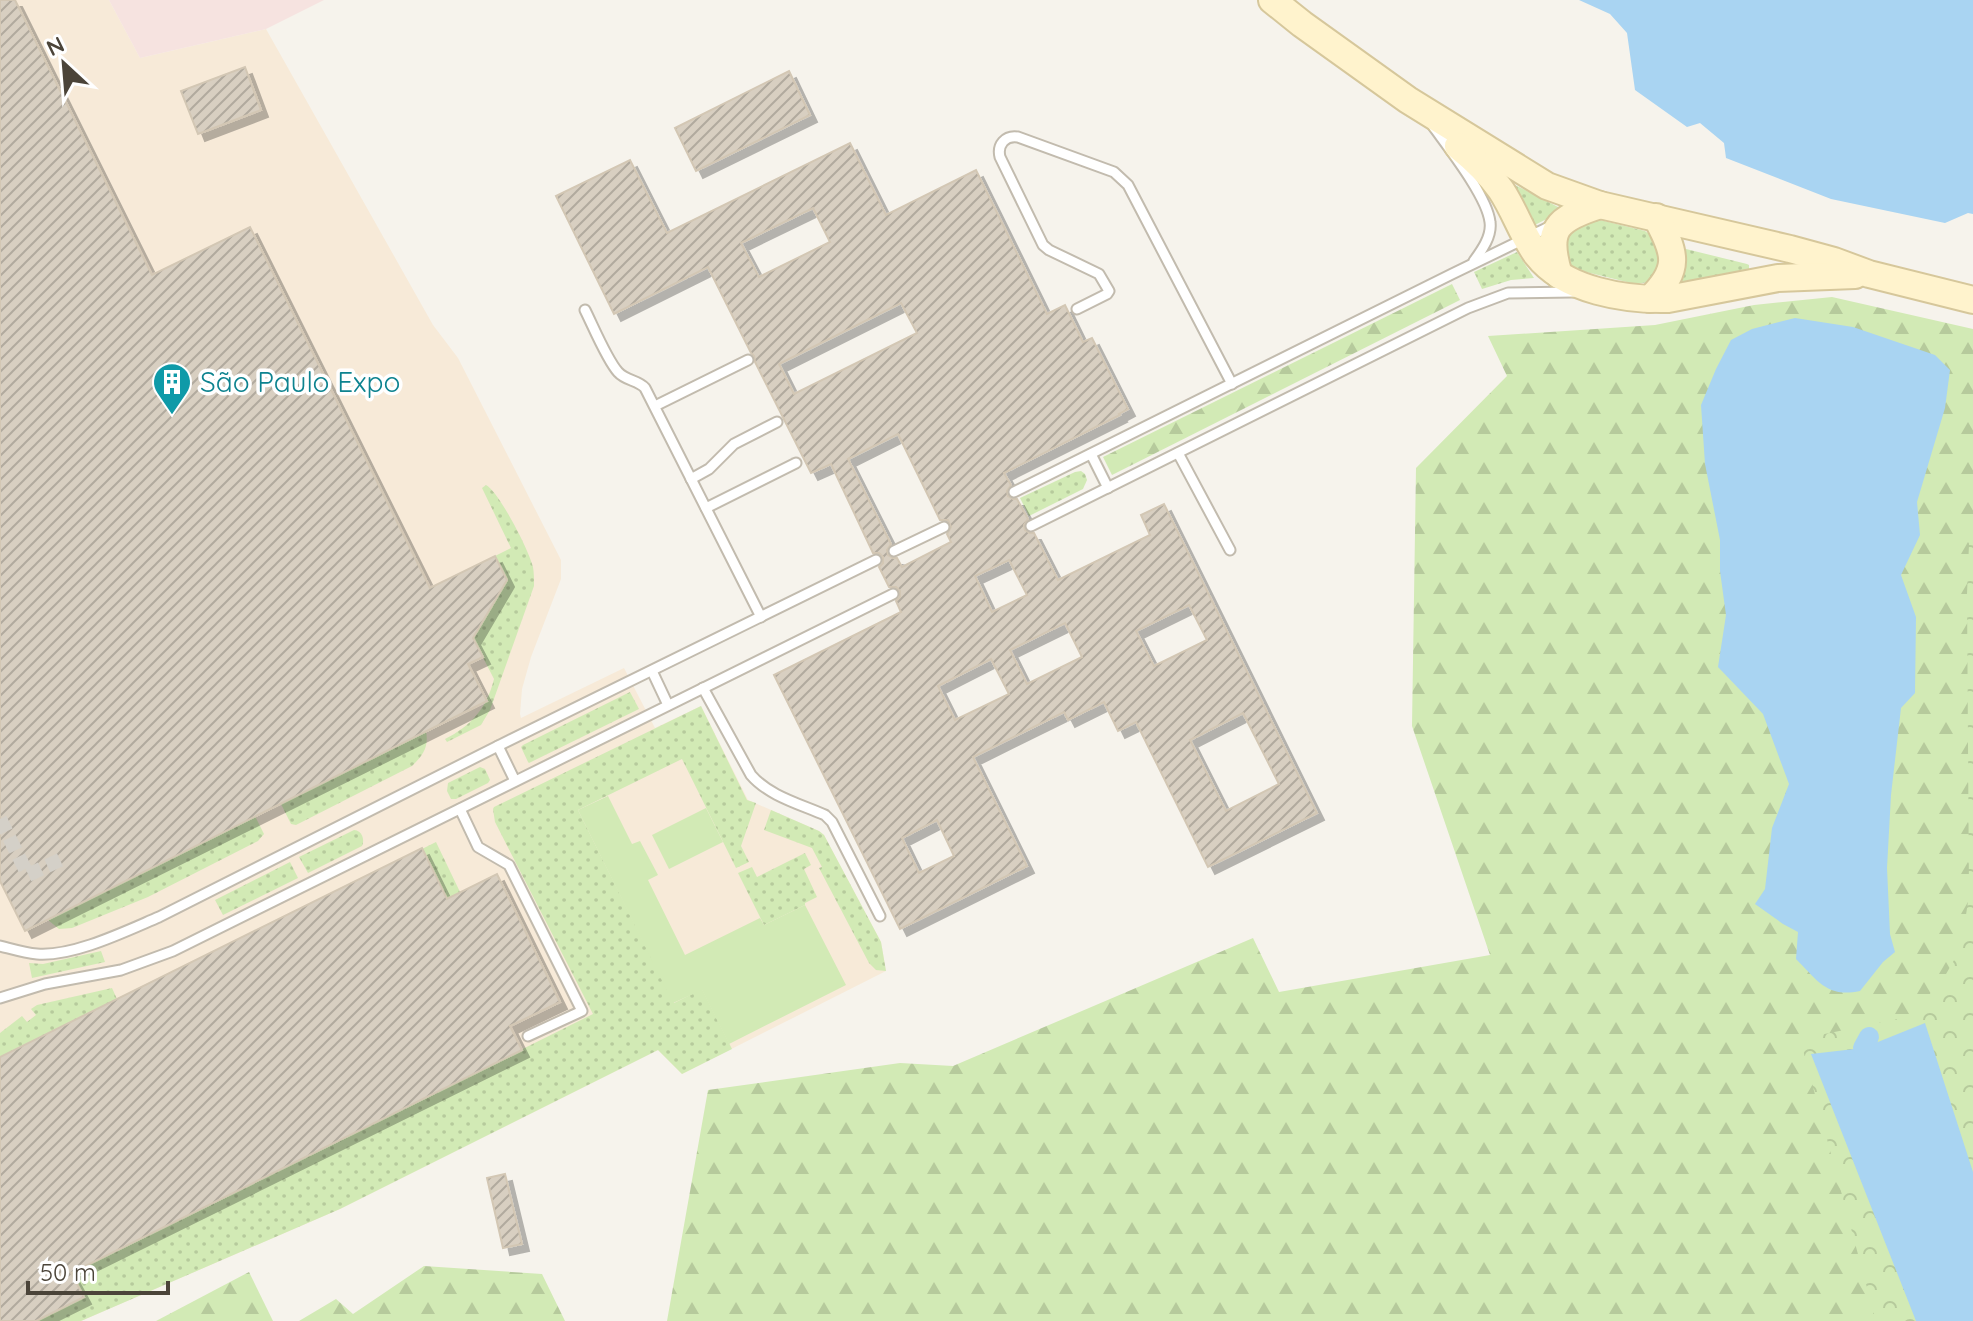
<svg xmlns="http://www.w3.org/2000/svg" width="1973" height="1321" font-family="Quicksand,sans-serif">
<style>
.commercial{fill:#f7ead8}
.medical{fill:#f6e3e0}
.grass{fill:url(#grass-dots)}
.forest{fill:url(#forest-firs)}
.park{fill:url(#park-crowns)}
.garden{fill:#d2eab5}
.water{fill:#a9d4f2}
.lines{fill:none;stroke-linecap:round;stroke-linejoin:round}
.stream{stroke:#a9d4f2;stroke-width:6}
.canal{stroke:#a9d4f2;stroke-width:20}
.building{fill:url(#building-hatch);stroke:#d3c7b4;stroke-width:2;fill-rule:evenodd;filter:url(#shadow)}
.pedestrian-tunnel{stroke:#d4d0c8;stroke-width:14;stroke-dasharray:14 7;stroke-linecap:butt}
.service-casing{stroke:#c2bbae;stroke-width:13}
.secondary-casing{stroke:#d6c79b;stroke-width:30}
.service{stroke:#fff;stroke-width:9}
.secondary{stroke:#fff3cd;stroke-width:26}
.labels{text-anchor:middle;stroke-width:7;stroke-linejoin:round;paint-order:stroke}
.culture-label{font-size:28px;fill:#0d838f;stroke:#fff;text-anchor:start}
</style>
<defs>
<pattern id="grass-dots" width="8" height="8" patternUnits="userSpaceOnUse" patternTransform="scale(2)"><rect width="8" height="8" fill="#d2eab5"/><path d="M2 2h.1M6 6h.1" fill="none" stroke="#b6ca9c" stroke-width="1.8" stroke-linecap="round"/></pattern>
<pattern id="forest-firs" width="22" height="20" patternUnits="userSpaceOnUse" patternTransform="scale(2)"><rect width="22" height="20" fill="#d2eab5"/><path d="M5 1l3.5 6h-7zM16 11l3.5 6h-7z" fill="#b6ca9c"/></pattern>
<pattern id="park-crowns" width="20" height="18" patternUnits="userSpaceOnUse" patternTransform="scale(2)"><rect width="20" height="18" fill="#d2eab5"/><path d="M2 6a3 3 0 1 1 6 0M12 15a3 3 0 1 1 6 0" fill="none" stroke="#b6ca9c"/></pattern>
<pattern id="building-hatch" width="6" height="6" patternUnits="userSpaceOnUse" patternTransform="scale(2)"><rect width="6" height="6" fill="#d8cfc1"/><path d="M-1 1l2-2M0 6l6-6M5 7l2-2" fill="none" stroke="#b1aa9e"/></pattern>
<filter id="shadow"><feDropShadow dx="7" dy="7" stdDeviation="0" flood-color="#0004"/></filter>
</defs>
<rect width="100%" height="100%" fill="#f6f3ec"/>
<path class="commercial" d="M0 0H109L140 58 266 29 433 325 458 358 561 560V579L531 657 522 689 520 714 521 718 624 668 655 728 701 706 748 800 819 831 824 835 881 942 886 971 682 1074 658 1050 340 1209 81 1321H0Z"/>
<path class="medical" d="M109 0H324L266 29 140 58Z"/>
<g class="grass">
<path d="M1515 185 1562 209V211L1533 226 1514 187Z"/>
<path d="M1592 218 1645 231 1653 237 1664 264 1649 282 1635 284 1582 271 1572 266 1566 258 1563 236Z"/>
<path d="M1686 249 1747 264 1749 265V270L1677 288 1682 251Z"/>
<path d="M1517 252 1534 278 1511 280 1482 289 1474 272Z"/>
<path d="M1081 471 1085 474 1087 480 1083 489 1029 516 1020 498 1075 472Z"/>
<path d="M486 485C499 492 529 550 533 567 534 573 534 579 534 586L490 710 481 725 447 742 445 739C471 726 487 708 494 679L473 638 506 580 495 556 511 548 482 488Z"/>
<path d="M630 692 639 709 529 763 528 762 521 747 523 745Z"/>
<path d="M701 706 747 800 756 803 741 846 749 862 736 868 682 759 578 810 674 1003 702 989 732 1049 682 1074 658 1050 340 1209 81 1321H36L83 1297 71 1273 593 1014 495 822 493 809 494 807Z"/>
<path d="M426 731C429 747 423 755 412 766L296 825 291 824 281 804Z"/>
<path d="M480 767 485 769 490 780 488 783 456 799H451L447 791 448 783Z"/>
<path d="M771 810 819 831 824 835 881 942 886 971 876 970 869 963 819 868 822 867 812 848 764 830Z"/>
<path d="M255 816 264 834 258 841 148 897 72 928 59 929 48 920Z"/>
<path d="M354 830C362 830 365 840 362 846L308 873 299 857Z"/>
<path d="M436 842 460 892 447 899 422 849Z"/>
<path d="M805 853 811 865 804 869 817 897 805 903V905L764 925 738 873 752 867 757 877Z"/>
<path d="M290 862 298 878 223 915 215 900Z"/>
<path d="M101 951 105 962 32 978 29 963 43 964Z"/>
<path d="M112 988 117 999 0 1057V1033L22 1016 27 1022 36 1015 31 1009 37 1005Z"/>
</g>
<g class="forest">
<path d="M1452 284 1460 300 1112 475 1103 457Z"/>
<path d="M1832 297 1973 329V1321H667L708 1090 900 1063 953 1066 1253 938 1279 992 1490 955 1412 726 1416 468 1507 376 1488 336 1655 325 1754 305Z"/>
<path d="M424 1266 542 1274 565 1321H299L336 1299 353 1314Z"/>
<path d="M249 1272 273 1321H156Z"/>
</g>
<path class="park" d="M1973 517V1321H1876L1800 1039 1908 1017 1942 981 1961 948 1969 895 1967 594 1969 544Z"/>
<g class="garden">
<path d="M608 796 632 844 640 841 658 875 648 880 685 955 760 918 764 925 805 905 846 985 729 1044 702 990 673 1003 578 810Z"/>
<path d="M706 808 723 842 669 869 652 835Z"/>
</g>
<g class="water">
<path d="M1579 0H1973V214L1968 213 1945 223 1831 199 1726 158 1724 143 1700 123 1687 127 1635 90 1627 33 1610 14Z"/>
<path d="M1795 318 1853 327 1935 355 1950 370 1945 408 1917 502 1920 535 1901 575 1916 617 1915 693 1901 708 1891 795 1887 868 1890 934 1895 952 1883 962 1860 991C1827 998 1818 981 1796 959L1798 932 1783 924 1755 904 1765 889 1772 828 1789 784 1763 714 1718 667 1726 615 1720 571V540L1705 464 1701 405 1716 369 1731 340 1752 329Z"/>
<path d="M1925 1023 1973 1172V1321H1916L1811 1054 1863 1048Z"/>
</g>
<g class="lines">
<path class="stream" d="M1863 1038V1048L1867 1052"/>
<path class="canal" d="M1863 1048 1869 1037"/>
</g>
<g class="building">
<path d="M0 0H15L152 275 250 227 430 588 495 556 507 580 473 638 483 657 468 664 487 701 25 931 0 881Z"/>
<path d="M245 67 261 110 198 134 181 91Z"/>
<path d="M789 71 810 115 696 171 675 128Z"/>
<path d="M850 143 886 215 976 170 1047 314 1065 305 1083 342 1092 338 1128 409 1119 414 1120 415 1004 473 1011 485 1007 491 1008 496 1013 499H1017L1028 519 1024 525 1025 530 1030 533H1034L1058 580 1150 535 1141 515 1164 504 1317 813 1208 867 1136 722 1118 731 1104 702 1068 720 1064 712 973 757 1027 866 900 929 774 675 901 612 896 601 900 597V591L896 587H889L879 567 883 563V557L879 553H873L831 464 811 473 755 362 754 356 751 353 708 267 614 314 556 196 630 160 667 233ZM813 208 830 242 759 277 741 243ZM901 303 917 333 794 394 779 364ZM898 434 940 520H948L951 527 947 534 951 542 902 567 897 558H893L888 555 887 550 891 544 848 459ZM1009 560 1027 595 992 612 975 576ZM1189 605 1207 640 1154 666 1136 631ZM1065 623 1082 657 1027 684 1010 650ZM991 659 1009 694 955 720 938 686ZM1243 713 1279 784 1226 811 1190 740ZM937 820 954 856 919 873 902 838Z"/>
<path d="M422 848 447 899 497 874 560 1002 510 1026 522 1050 71 1273 84 1297 36 1321H0V1057Z"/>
<path d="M505 1174 522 1244 503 1248 487 1178Z"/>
</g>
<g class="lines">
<path class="pedestrian-tunnel" d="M0 819 28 875 64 858"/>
<defs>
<g id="service">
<path d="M1433 126C1448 147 1487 196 1490 222 1492 236 1482 250 1474 261"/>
<path d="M1077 309 1107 294 1109 291 1099 274 1049 250 1043 245 1000 157C997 145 1005 135 1018 137L1114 172 1128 185 1232 384"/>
<path d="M585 310C593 326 607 360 618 372 626 381 638 380 645 388L761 617"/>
<path d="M655 406 748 360"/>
<path d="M1178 453 1230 550"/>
<path d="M1091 454 1108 488"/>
<path d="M691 479 709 469 734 444 777 422"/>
<path d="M1014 492 1452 274 1553 225"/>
<path d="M706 508 796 463"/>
<path d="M1031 526 1468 308 1508 293 1573 292"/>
<path d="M894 551 944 527"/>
<path d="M652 671 668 705"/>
<path d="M703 688 751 775C769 796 800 804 825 815L832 822 880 916"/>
<path d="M498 746 515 781"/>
<path d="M460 809 478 847 509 865 582 1011 528 1036"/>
<path d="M0 946C12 949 25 953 37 954 73 957 126 931 159 917L498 746 876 560"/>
<path d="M0 998 45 984 121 970 173 951 893 594"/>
</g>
<g id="secondary">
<path d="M1272 0 1302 24 1408 100 1547 186 1600 205 1790 249 1834 261 1869 274 1973 300"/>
<path d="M1458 146C1474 159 1489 173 1501 190 1515 211 1522 235 1537 255 1565 291 1626 300 1668 299L1778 278 1855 275"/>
<path d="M1559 275C1545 229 1556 219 1600 205"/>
<path d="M1650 299C1681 269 1676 253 1656 217"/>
</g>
</defs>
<use href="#service" class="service-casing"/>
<use href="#secondary" class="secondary-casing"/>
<use href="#service" class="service"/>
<use href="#secondary" class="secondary"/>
</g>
<defs>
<symbol id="building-pin" viewBox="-11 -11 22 30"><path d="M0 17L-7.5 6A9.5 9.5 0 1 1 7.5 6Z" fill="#0f9aa8" stroke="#fff"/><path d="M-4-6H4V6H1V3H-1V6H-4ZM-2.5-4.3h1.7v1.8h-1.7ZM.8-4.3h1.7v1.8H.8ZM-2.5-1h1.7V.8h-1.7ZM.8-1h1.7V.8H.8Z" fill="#fff"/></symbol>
</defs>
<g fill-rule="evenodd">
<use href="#building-pin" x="150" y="360" width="44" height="60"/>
</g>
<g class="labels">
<g class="culture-label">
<text x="200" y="392">São Paulo Expo</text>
</g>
</g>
<g transform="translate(64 64) rotate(334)" stroke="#ffffff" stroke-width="6" paint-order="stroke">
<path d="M0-6L14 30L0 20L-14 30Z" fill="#4b4439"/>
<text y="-12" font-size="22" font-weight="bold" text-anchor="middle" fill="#4b4439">N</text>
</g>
<path d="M28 1281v12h140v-12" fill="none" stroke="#4b4439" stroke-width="4"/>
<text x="40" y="1281" font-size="24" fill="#4b4439" stroke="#ffffff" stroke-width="6" paint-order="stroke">50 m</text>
</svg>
